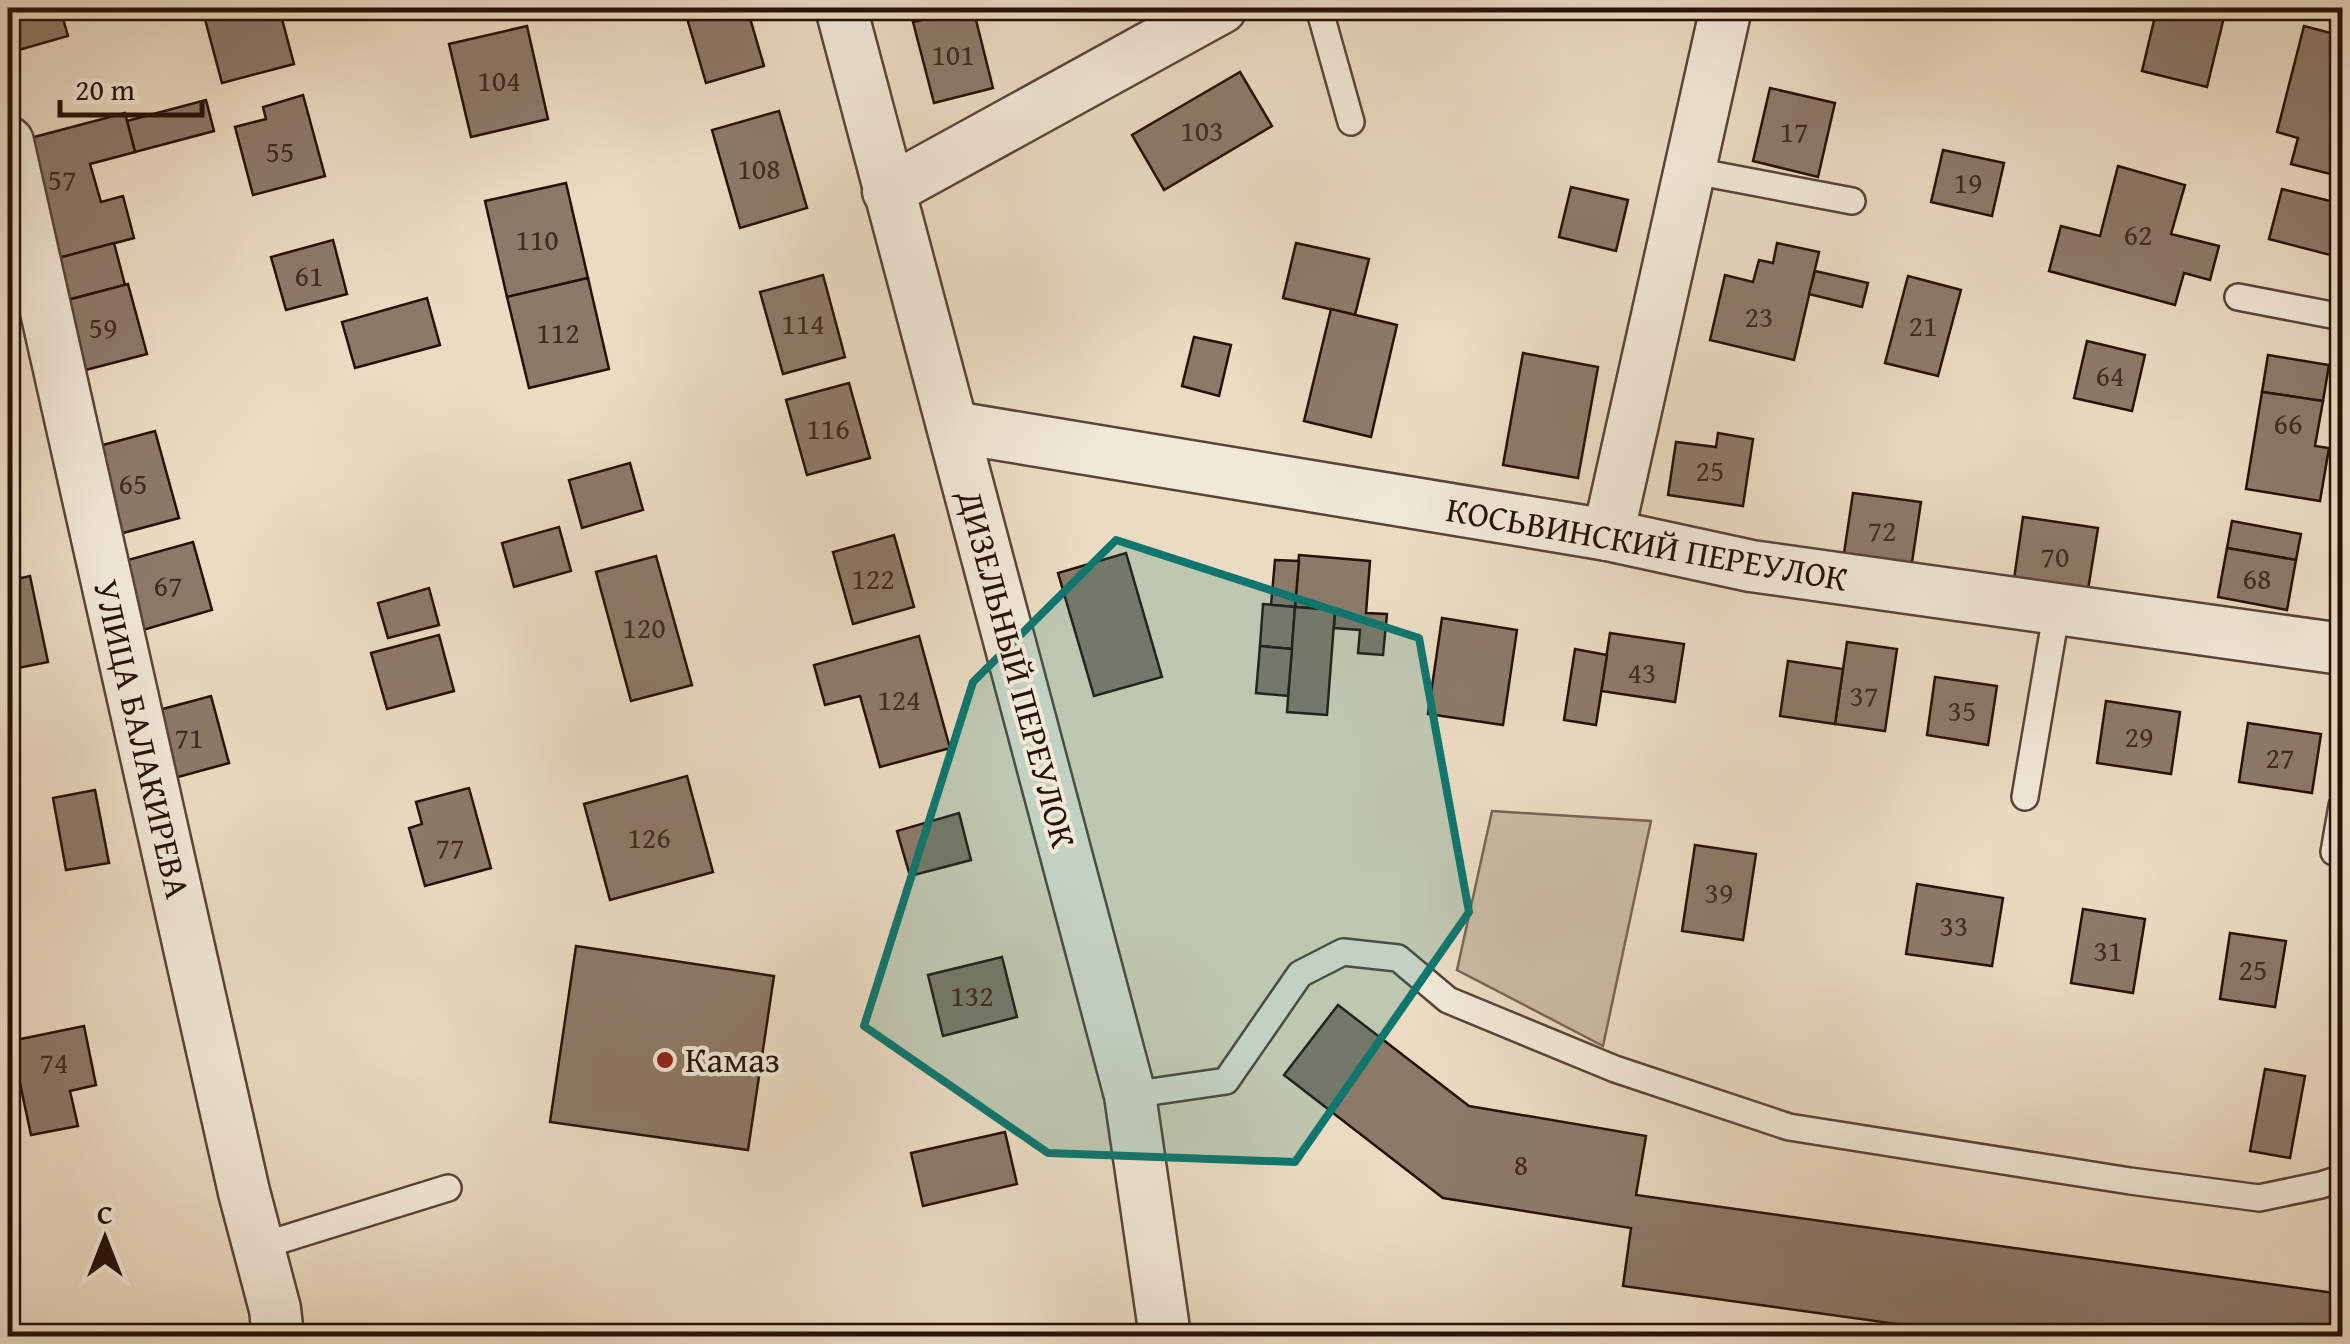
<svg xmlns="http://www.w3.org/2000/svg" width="2350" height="1344" font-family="'Gentium Book Plus',serif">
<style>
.green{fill:#c9b9a3;stroke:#786556;stroke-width:2.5}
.building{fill:#8c7a69;stroke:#261109;stroke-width:2.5}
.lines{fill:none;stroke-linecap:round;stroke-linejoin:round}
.lane-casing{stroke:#574437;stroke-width:30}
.street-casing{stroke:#574437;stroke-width:55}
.lane{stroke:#f1e8d7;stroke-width:25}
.street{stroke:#f1e8d7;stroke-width:50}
.marked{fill:#0f766e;fill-opacity:0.2;stroke:#0f766e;stroke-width:8;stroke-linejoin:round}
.poi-dot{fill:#8f2418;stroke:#f1e8d7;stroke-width:4}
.labels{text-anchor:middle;stroke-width:8;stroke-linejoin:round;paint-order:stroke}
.number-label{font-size:30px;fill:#402b21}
.street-label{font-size:35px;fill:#261109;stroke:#f1e8d7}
.poi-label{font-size:35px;fill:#261109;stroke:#f1e8d7;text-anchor:start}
</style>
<rect width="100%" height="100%" fill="#eadbc2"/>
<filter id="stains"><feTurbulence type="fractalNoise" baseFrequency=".002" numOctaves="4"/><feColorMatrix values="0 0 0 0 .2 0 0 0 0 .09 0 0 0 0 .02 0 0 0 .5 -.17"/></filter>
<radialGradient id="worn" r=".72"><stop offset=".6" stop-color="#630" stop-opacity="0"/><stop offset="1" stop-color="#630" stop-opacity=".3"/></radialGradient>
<path class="green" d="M1492 811 1651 821 1603 1046 1457 970Z"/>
<g class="building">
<path d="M8 8H60L68 36 8 53Z"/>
<path d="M202 8H279L294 64 222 83Z"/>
<path d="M428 8H483L430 19Z"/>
<path d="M684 8H747L764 66 706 83Z"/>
<path d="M973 8 993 88 934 103 913 22Z"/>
<path d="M2157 8H2204L2225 13 2207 87 2142 71Z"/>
<path d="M527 26 548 119 471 137 449 44Z"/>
<path d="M2304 26 2342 36V177L2291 164 2298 138 2277 132Z"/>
<path d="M1240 72 1272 126 1164 190 1132 135Z"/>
<path d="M1770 88 1835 103 1818 177 1753 161Z"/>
<path d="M303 95 325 176 253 195 235 127 266 119 263 107Z"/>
<path d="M206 100 214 131 135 152 127 121Z"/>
<path d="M779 111 807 208 740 228 712 130Z"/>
<path d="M125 113 135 152 90 164 101 202 123 196 134 238 40 263 19 141Z"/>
<path d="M1943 150 2004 163 1992 216 1931 202Z"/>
<path d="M2118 166 2185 185 2171 234 2219 246 2210 280 2184 273 2175 305 2049 271 2061 226 2100 236Z"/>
<path d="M566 183 588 278 507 297 485 201Z"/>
<path d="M1571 187 1628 200 1616 251 1559 237Z"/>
<path d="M2282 189 2342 204V258L2269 239Z"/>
<path d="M333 240 347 294 286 310 271 257Z"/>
<path d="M114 243 125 285 60 302 40 263Z"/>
<path d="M1296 243 1369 259 1355 315 1283 298Z"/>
<path d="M1777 243 1819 252 1794 360 1710 340 1725 275 1753 282 1759 260 1773 263Z"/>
<path d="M1815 271 1868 283 1862 307 1809 294Z"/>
<path d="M823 275 845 357 783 374 760 292Z"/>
<path d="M1908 276 1961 290 1938 376 1885 363Z"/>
<path d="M588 278 609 369 529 388 507 297Z"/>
<path d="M128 284 147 354 78 372 60 302Z"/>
<path d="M427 298 440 345 355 368 342 322Z"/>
<path d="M1331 309 1397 325 1371 437 1304 421Z"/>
<path d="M1194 337 1231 345 1219 396 1182 386Z"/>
<path d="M2087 341 2145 355 2132 411 2074 398Z"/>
<path d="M1523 353 1598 367 1578 478 1503 465Z"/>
<path d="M2268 355 2329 365 2323 401 2262 392Z"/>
<path d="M849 383 870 458 807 475 786 400Z"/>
<path d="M2262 392 2323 401 2315 446 2329 448 2320 501 2246 489Z"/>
<path d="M155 431 179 518 112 536 88 449Z"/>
<path d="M1718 433 1753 439 1743 506 1668 495 1676 442 1716 447Z"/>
<path d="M630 463 643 510 582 528 569 480Z"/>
<path d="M1853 493 1921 502 1911 569 1843 560Z"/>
<path d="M2023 517 2098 528 2087 596 2013 586Z"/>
<path d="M2232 521 2301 534 2296 560 2227 548Z"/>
<path d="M559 527 571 571 514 587 502 543Z"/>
<path d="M894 535 914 607 853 624 833 552Z"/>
<path d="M193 542 212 610 143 630 124 561Z"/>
<path d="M2227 548 2296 560 2287 610 2218 597Z"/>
<path d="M1126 553 1162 677 1094 696 1058 573Z"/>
<path d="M1299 555 1370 561 1366 613 1387 614 1383 655 1358 653 1360 630 1334 628 1335 610 1295 607Z"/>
<path d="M656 556 692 685 631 701 596 572Z"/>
<path d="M1275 560 1299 561 1295 607 1271 605Z"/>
<path d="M30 576 48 662 8 670V581Z"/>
<path d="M429 588 439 625 388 638 378 603Z"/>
<path d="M1263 604 1295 607 1292 649 1260 646Z"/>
<path d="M1295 607 1335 610 1327 715 1287 712Z"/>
<path d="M1442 618 1517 630 1503 725 1428 714Z"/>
<path d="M1610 633 1684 644 1675 702 1601 691Z"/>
<path d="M439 635 454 691 387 709 371 653Z"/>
<path d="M919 636 950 748 880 767 860 696 825 705 814 665Z"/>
<path d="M1847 642 1897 649 1885 731 1835 724Z"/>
<path d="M1260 646 1292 649 1288 696 1256 693Z"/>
<path d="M1575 649 1607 655 1596 725 1564 720Z"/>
<path d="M1788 661 1843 669 1835 724 1780 716Z"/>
<path d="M1935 677 1997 686 1988 745 1927 735Z"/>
<path d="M211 696 229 763 167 780 148 713Z"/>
<path d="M2106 701 2180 712 2171 774 2097 763Z"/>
<path d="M2248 723 2321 734 2312 793 2239 782Z"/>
<path d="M687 776 713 872 610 900 584 804Z"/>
<path d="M469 788 491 868 425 886 409 828 422 824 416 802Z"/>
<path d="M95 790 109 863 66 870 53 798Z"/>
<path d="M959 813 971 860 910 876 897 831Z"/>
<path d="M1695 845 1756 854 1743 940 1682 931Z"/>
<path d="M1917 884 2003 898 1992 966 1906 954Z"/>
<path d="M2083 909 2145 919 2133 993 2071 983Z"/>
<path d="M2230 933 2286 941 2275 1007 2220 999Z"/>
<path d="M576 946 774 976 748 1150 550 1122Z"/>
<path d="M1002 957 1017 1017 943 1036 928 975Z"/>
<path d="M1338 1005 1469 1106 1646 1136 1636 1195 2342 1294V1336H1983L1623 1286 1631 1228 1443 1198 1284 1075Z"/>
<path d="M84 1026 96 1085 70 1091 78 1126 31 1135 11 1041Z"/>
<path d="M2265 1069 2305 1076 2290 1158 2250 1151Z"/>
<path d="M1005 1132 1017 1184 923 1206 911 1153Z"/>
</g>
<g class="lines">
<defs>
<g id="lane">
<path d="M1319 8 1351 122"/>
<path d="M1689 170 1852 201"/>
<path d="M2238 297 2342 317"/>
<path d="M2025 797 2057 609"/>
<path d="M2334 852 2342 806"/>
<path d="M1130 1095 1226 1081 1300 974 1343 952 1398 958 1448 1000 1615 1069 1789 1127 2130 1181 2259 1198 2321 1185 2342 1178"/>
<path d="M258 1247 448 1188"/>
</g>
<g id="street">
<path d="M841 8 1130 1095 1165 1336"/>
<path d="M8 142 244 1192 275 1309 278 1336"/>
<path d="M888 191 1221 8"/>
<path d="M953 427 1608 535 1751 566 2342 649"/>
<path d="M1608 535 1726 8"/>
</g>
</defs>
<use href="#lane" class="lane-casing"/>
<use href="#street" class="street-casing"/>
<use href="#lane" class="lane"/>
<use href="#street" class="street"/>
</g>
<path class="marked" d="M1116 540 1419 638 1469 912 1295 1162 1048 1153 864 1026 973 682Z"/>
<circle class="poi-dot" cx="665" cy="1060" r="10"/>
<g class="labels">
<g class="number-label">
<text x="953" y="65">101</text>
<text x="499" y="91">104</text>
<text x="1202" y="141">103</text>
<text x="1794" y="142">17</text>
<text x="280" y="162">55</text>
<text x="759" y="179">108</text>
<text x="62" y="190">57</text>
<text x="1968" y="193">19</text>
<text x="2138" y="245">62</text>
<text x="537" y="250">110</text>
<text x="309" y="286">61</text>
<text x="1759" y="327">23</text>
<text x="803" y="334">114</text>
<text x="1923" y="336">21</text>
<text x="103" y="338">59</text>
<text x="558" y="343">112</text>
<text x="2110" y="386">64</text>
<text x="2288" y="434">66</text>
<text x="828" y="439">116</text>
<text x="1710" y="481">25</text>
<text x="133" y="494">65</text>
<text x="1882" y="541">72</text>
<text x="2055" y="567">70</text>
<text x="873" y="589">122</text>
<text x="2257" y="589">68</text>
<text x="168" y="596">67</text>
<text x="644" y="638">120</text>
<text x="1642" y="683">43</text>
<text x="1864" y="706">37</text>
<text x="899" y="710">124</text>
<text x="1962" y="721">35</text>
<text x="2139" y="747">29</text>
<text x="189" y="748">71</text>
<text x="2280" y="768">27</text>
<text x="649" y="848">126</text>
<text x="450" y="858">77</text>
<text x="1719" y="903">39</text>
<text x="1954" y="936">33</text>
<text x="2108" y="961">31</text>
<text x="2253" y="980">25</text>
<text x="972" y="1006">132</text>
<text x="54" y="1073">74</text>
<text x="1521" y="1175">8</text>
</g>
<g class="street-label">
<text transform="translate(1647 544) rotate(10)" y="12">КОСЬВИНСКИЙ ПЕРЕУЛОК</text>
<text transform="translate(1017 669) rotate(75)" y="12">ДИЗЕЛЬНЫЙ ПЕРЕУЛОК</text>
<text transform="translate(142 739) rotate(77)" y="12">УЛИЦА БАЛАКИРЕВА</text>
</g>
<g class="poi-label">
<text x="685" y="1072">Камаз</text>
</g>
</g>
<rect width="2350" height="1344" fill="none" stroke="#eadbc2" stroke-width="40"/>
<rect x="10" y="10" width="2330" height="1324" fill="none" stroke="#261109" stroke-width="5"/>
<rect x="20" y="20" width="2310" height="1304" fill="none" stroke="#261109" stroke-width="2.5"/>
<g transform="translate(105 1239)" stroke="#f1e8d7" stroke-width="8" paint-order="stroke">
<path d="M0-8L18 38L0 25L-18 38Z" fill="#261109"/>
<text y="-15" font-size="28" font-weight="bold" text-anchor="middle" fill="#261109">С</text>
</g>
<path d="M60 100v15h142v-15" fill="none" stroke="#261109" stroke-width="5"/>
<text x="75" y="100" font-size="30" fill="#261109" stroke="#f1e8d7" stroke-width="8" paint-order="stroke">20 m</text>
<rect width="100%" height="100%" filter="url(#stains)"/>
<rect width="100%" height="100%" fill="url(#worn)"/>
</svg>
